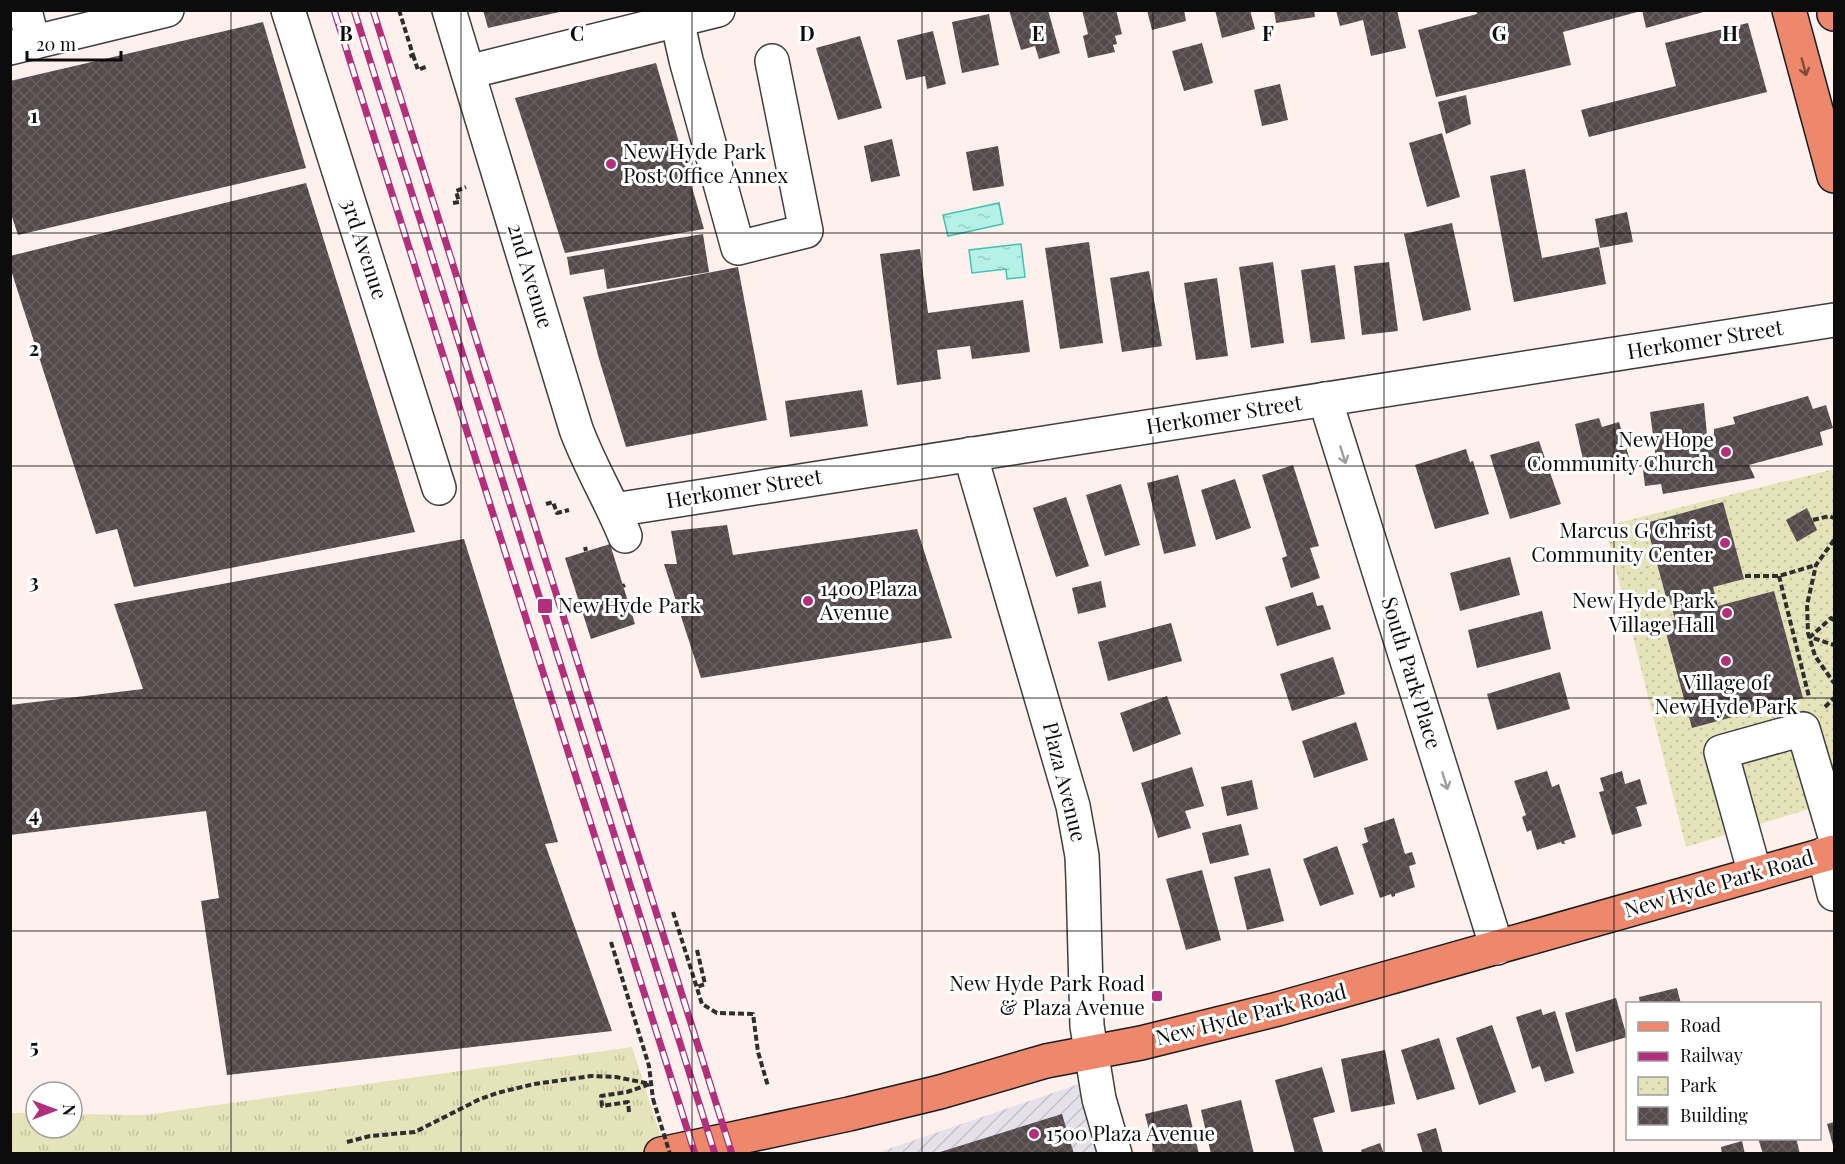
<svg xmlns="http://www.w3.org/2000/svg" width="1845" height="1164" font-family="'Playfair Display',serif">
<style>
.industrial{fill:url(#industrial-furrows)}
.grass{fill:url(#grass-tufts)}
.park{fill:url(#park-dots)}
.water{fill:url(#water-ripples);stroke:#41c3b1;stroke-width:1.5}
.building{fill:url(#building-cross-hatch)}
.lines{fill:none;stroke-linecap:round;stroke-linejoin:round}
.minor-casing{stroke:#3f3f3f;stroke-width:36}
.major-casing{stroke:#1d1d1d;stroke-width:36}
.path{stroke:#2e2e2e;stroke-width:4;stroke-dasharray:6 3;stroke-linecap:butt}
.minor{stroke:#fff;stroke-width:33}
.major{stroke:#ee886c;stroke-width:33}
.rail-casing{stroke:#b22f7c;stroke-width:7}
.rail{stroke:#fff;stroke-width:4.5;stroke-dasharray:14;stroke-linecap:butt}
.path-bridge{stroke:#2e2e2e;stroke-width:4;stroke-dasharray:6 3;stroke-linecap:butt}
.oneway{stroke:#7d4a3c}
.oneway2{stroke:#9e9e9e}
.grid{fill:none;stroke:#0c0c0c;stroke-width:1.5;stroke-opacity:0.55}
.poi-dot{fill:#b22f7c;stroke:#fff;stroke-width:2}
.labels{text-anchor:middle;stroke-width:6;stroke-linejoin:round;paint-order:stroke}
.poi-label{font-size:21px;fill:#0c0c0c;stroke:#fff;text-anchor:start}
.street-label{font-size:21px;fill:#0c0c0c;stroke:#fff}
.grid-label{font-size:20px;text-anchor:middle;font-weight:bold;fill:#0c0c0c;stroke:#fff;stroke-width:6;stroke-linejoin:round;paint-order:stroke}
</style>
<defs>
<pattern id="industrial-furrows" width="10" height="10" patternUnits="userSpaceOnUse" patternTransform="scale(1.5)"><rect width="10" height="10" fill="#e4e1ea"/><path d="M-1 1l2-2M0 10L10 0M9 11l2-2" fill="none" stroke="#c2c0c8"/></pattern>
<pattern id="grass-tufts" width="24" height="20" patternUnits="userSpaceOnUse" patternTransform="scale(1.5)"><rect width="24" height="20" fill="#e5e3b9"/><path d="M3 7l-1-3M5 7V3M7 7l1-3M15 17l-1-3M17 17v-4M19 17l1-3" fill="none" stroke="#c3c29e"/></pattern>
<pattern id="park-dots" width="8" height="8" patternUnits="userSpaceOnUse" patternTransform="scale(1.5)"><rect width="8" height="8" fill="#e5e3b9"/><path d="M2 2h.1M6 6h.1" fill="none" stroke="#c3c29e" stroke-width="1.8" stroke-linecap="round"/></pattern>
<pattern id="water-ripples" width="26" height="14" patternUnits="userSpaceOnUse" patternTransform="scale(1.5)"><rect width="26" height="14" fill="#b5f1e7"/><path d="M2 4q2-2 4 0t4 0M15 11q2-2 4 0t4 0" fill="none" stroke="#9acdc5"/></pattern>
<pattern id="building-cross-hatch" width="8" height="8" patternUnits="userSpaceOnUse" patternTransform="scale(1.5)"><rect width="8" height="8" fill="#54494b"/><path d="M0 0l8 8M0 8l8-8" fill="none" stroke="#685f60"/></pattern>
</defs>
<rect width="100%" height="100%" fill="#fef1ed"/>
<path class="industrial" d="M1079 1084 1101 1153 874 1154Z"/>
<path class="grass" d="M632 1047 666 1153 11 1154V1113H36V1128H72V1114L145 1115Z"/>
<path class="park" d="M1834 469V801L1686 847 1605 526Z"/>
<g class="water">
<path d="M999 203 1003 224 948 236 943 215Z"/>
<path d="M1021 244 1025 277 1007 279 1006 269 972 273 969 250Z"/>
</g>
<g class="building">
<path d="M483 10H564V11L488 28Z"/>
<path d="M1009 10H1048L1060 53 1039 59 1035 46 1021 50Z"/>
<path d="M1082 10H1116L1122 34 1115 36 1117 44 1113 45 1115 52 1088 58 1083 36 1088 34Z"/>
<path d="M1147 10H1184L1186 21 1152 30Z"/>
<path d="M1215 10H1250L1255 29 1222 38Z"/>
<path d="M1274 10H1314L1315 17 1276 23Z"/>
<path d="M1336 10H1397L1406 48 1371 56 1363 20 1340 26Z"/>
<path d="M1476 10H1641V11L1563 32 1571 65 1436 97 1418 30 1477 14Z"/>
<path d="M1642 10H1707V11L1646 28Z"/>
<path d="M989 14 999 65 962 73 952 22Z"/>
<path d="M263 22 306 168 18 235 10 211V81Z"/>
<path d="M1748 23 1767 92 1589 137 1581 110 1676 86 1665 43Z"/>
<path d="M933 31 946 84 927 89 925 76 906 80 897 40Z"/>
<path d="M860 36 882 108 838 120 816 48Z"/>
<path d="M1202 43 1213 83 1184 91 1172 51Z"/>
<path d="M656 63 704 229 565 253 515 98Z"/>
<path d="M1280 84 1288 120 1262 126 1254 90Z"/>
<path d="M1466 95 1471 124 1446 134 1438 102Z"/>
<path d="M1442 133 1460 197 1427 207 1409 143Z"/>
<path d="M892 139 900 176 871 182 864 146Z"/>
<path d="M998 146 1004 186 973 191 966 152Z"/>
<path d="M1525 169 1542 258 1599 247 1606 284 1514 302 1490 176Z"/>
<path d="M306 183 415 532 134 587 117 529 96 534 10 267V256Z"/>
<path d="M1627 212 1633 242 1600 248 1595 219Z"/>
<path d="M1452 223 1471 310 1423 321 1404 234Z"/>
<path d="M703 234 709 272 607 289 604 269 570 275 567 257Z"/>
<path d="M1089 242 1103 343 1060 349 1045 248Z"/>
<path d="M920 249 928 313 1023 300 1030 352 972 359 970 346 937 350 941 379 897 385 880 254Z"/>
<path d="M1273 262 1284 343 1251 348 1239 267Z"/>
<path d="M1389 262 1398 331 1362 335 1354 266Z"/>
<path d="M1335 265 1345 339 1311 343 1301 270Z"/>
<path d="M738 267 767 420 626 447 599 359 583 297Z"/>
<path d="M1149 271 1162 346 1122 352 1110 278Z"/>
<path d="M1217 278 1228 356 1196 360 1184 283Z"/>
<path d="M862 390 868 426 790 437 785 401Z"/>
<path d="M1808 396 1813 409 1826 405 1833 428 1820 432 1823 445 1749 465 1755 478 1663 494 1661 484 1645 486 1642 462 1656 459 1650 412 1704 403 1707 435 1714 434V429L1735 424 1733 417Z"/>
<path d="M1599 418 1602 427 1619 422 1630 461 1586 473 1575 424Z"/>
<path d="M1539 441 1561 504 1510 519 1490 455Z"/>
<path d="M1466 449 1470 462 1473 461 1489 514 1435 529 1415 465Z"/>
<path d="M1293 465 1319 546 1310 548 1320 578 1291 588 1282 558 1287 556 1262 475Z"/>
<path d="M1178 475 1196 546 1164 554 1147 483Z"/>
<path d="M1235 479 1251 528 1216 540 1201 490Z"/>
<path d="M1121 484 1140 545 1105 556 1086 495Z"/>
<path d="M1066 497 1089 566 1056 577 1033 508Z"/>
<path d="M1723 502 1744 579 1713 587 1718 606 1774 591 1803 698 1692 728 1663 622 1675 620 1669 596 1666 597 1646 523Z"/>
<path d="M1807 508 1817 530 1797 542 1786 520Z"/>
<path d="M727 525 733 555 917 529 952 638 701 678 664 564H677L671 531Z"/>
<path d="M464 539 558 842 545 844 612 1031 227 1075 201 901 219 898 206 811 10 835V705L143 689 114 604Z"/>
<path d="M610 544 635 624 591 639 565 558Z"/>
<path d="M1510 557 1520 595 1460 611 1450 573Z"/>
<path d="M1101 581 1106 607 1078 614 1072 588Z"/>
<path d="M1313 592 1317 606 1323 605 1331 629 1277 646 1265 607Z"/>
<path d="M1542 611 1551 649 1477 668 1468 630Z"/>
<path d="M1171 623 1182 661 1108 681 1098 642Z"/>
<path d="M1333 657 1345 694 1292 711 1280 674Z"/>
<path d="M1560 672 1570 709 1497 730 1487 694Z"/>
<path d="M1167 696 1181 734 1133 752 1120 713Z"/>
<path d="M1356 722 1368 760 1314 778 1302 741Z"/>
<path d="M1192 767 1204 806 1185 811 1191 828 1158 838 1141 783Z"/>
<path d="M1547 771 1552 787 1559 784 1576 837 1564 841 1565 844H1562L1561 842 1537 850 1531 830 1527 832 1522 817 1526 815 1514 781Z"/>
<path d="M1622 771 1625 784 1640 779 1647 804 1636 807 1642 826 1612 835 1599 792 1604 791 1600 778Z"/>
<path d="M1252 780 1258 809 1227 816 1221 787Z"/>
<path d="M1394 818 1405 854 1412 852 1416 864 1409 866 1415 887 1395 894V896L1392 897 1391 894 1380 898 1362 844 1368 842 1364 828Z"/>
<path d="M1241 824 1249 855 1210 864 1202 833Z"/>
<path d="M1337 846 1354 894 1320 906 1303 859Z"/>
<path d="M1270 868 1284 921 1247 930 1234 877Z"/>
<path d="M1202 870 1221 940 1186 950 1166 879Z"/>
<path d="M1677 988 1681 1004H1640L1639 997Z"/>
<path d="M1616 998 1627 1037 1576 1052 1565 1013Z"/>
<path d="M1541 1009 1543 1015 1555 1011 1574 1073 1545 1082 1540 1066 1532 1069 1516 1017Z"/>
<path d="M1492 1025 1516 1092 1479 1105 1456 1038Z"/>
<path d="M1439 1038 1455 1089 1417 1100 1401 1050Z"/>
<path d="M1385 1050 1395 1104 1351 1112 1341 1059Z"/>
<path d="M1322 1067 1335 1112 1313 1118 1323 1152 1295 1154 1275 1080Z"/>
<path d="M1241 1100 1254 1154H1211L1201 1110Z"/>
<path d="M1187 1104 1199 1154H1155L1145 1114Z"/>
<path d="M1062 1114 1074 1154H937V1153Z"/>
<path d="M1834 1122V1149L1827 1124Z"/>
<path d="M1436 1128 1443 1154H1423L1417 1134Z"/>
<path d="M1758 1138H1796L1800 1154H1763Z"/>
<path d="M1742 1141 1745 1154H1722L1721 1147Z"/>
<path d="M1380 1143 1384 1154H1362L1361 1150Z"/>
</g>
<g class="lines">
<defs>
<g id="minor">
<path d="M25 10 33 43"/>
<path d="M288 10 439 488"/>
<path d="M449 10 576 429C590 467 610 499 625 536"/>
<path d="M677 20 686 60 738 248 806 231 772 61"/>
<path d="M10 48 167 10"/>
<path d="M468 72 718 10"/>
<path d="M1325 399 1497 948"/>
<path d="M970 454 1073 806 1082 856 1083 880 1087 1026 1099 1099 1115 1154"/>
<path d="M614 510 1834 320"/>
<path d="M1824 854 1834 894"/>
<path d="M1755 874 1721 752 1803 729 1834 833"/>
</g>
<g id="major">
<path d="M1789 10 1834 176"/>
<path d="M1834 10V14"/>
<path d="M661 1154 849 1114 940 1092 1046 1061 1141 1043 1278 1009 1834 852"/>
</g>
</defs>
<use href="#minor" class="minor-casing"/>
<use href="#major" class="major-casing"/>
<g class="path">
<path d="M399 10 413 55 408 57"/>
<path d="M413 55 418 70 428 66"/>
<path d="M453 203 459 202 456 191 466 187"/>
<path d="M546 504 553 502 557 513 569 510"/>
<path d="M1813 520 1829 516 1834 518"/>
<path d="M1834 540 1816 565 1807 605 1808 633 1815 656 1834 683"/>
<path d="M585 547 586 551"/>
<path d="M1745 576H1779L1816 565"/>
<path d="M1779 576 1809 697"/>
<path d="M623 586 625 585"/>
<path d="M1834 620 1831 618 1810 637 1834 645"/>
<path d="M1825 707 1834 698"/>
<path d="M673 912 702 1004 717 1013 753 1014 758 1052 768 1086"/>
<path d="M611 942 649 1066 653 1099"/>
<path d="M697 950 705 984 697 987"/>
<path d="M629 1112 628 1102 602 1106 601 1096 627 1092 650 1084"/>
<path d="M347 1142 370 1136 415 1132 478 1100 497 1093 534 1084 591 1076 616 1077 651 1084"/>
</g>
<use href="#minor" class="minor"/>
<use href="#major" class="major"/>
<defs>
<g id="rail">
<path d="M334 10 695 1154"/>
<path d="M354 10 715 1154"/>
<path d="M373 10 732 1154"/>
</g>
</defs>
<use href="#rail" class="rail-casing"/>
<use href="#rail" class="rail"/>
<path class="path-bridge" d="M653 1099 670 1154"/>
</g>
<defs><path id="oneway-shaft" d="M-6 0H5M1.5-3L5.5 0L1.5 3" fill="none" stroke-width="1.6" stroke-linecap="round" stroke-linejoin="round" transform="scale(1.5)"/></defs>
<use class="oneway" href="#oneway-shaft" transform="translate(1804 67) rotate(75)"/>
<g class="oneway2">
<use href="#oneway-shaft" transform="translate(1343 455) rotate(73)"/>
<use href="#oneway-shaft" transform="translate(1445 781) rotate(73)"/>
</g>
<path class="grid" d="M231 10V1154M461 10V1154M692 10V1154M922 10V1154M1153 10V1154M1384 10V1154M1614 10V1154M10 233H1834M10 466H1834M10 698H1834M10 931H1834"/>
<g class="poi-dot">
<circle cx="611" cy="164" r="6"/>
<circle cx="1726" cy="452" r="6"/>
<circle cx="1725" cy="543" r="6"/>
<circle cx="808" cy="601" r="6"/>
<rect x="537" y="598" width="16" height="16" rx="3"/>
<circle cx="1727" cy="613" r="6"/>
<circle cx="1726" cy="661" r="6"/>
<rect x="1151" y="990" width="12" height="12" rx="3"/>
<circle cx="1034" cy="1134" r="6"/>
</g>
<g class="labels">
<g class="poi-label">
<text x="623" y="159">New Hyde Park<tspan x="623" dy="24">Post Office Annex</tspan></text>
<text x="1714" y="447" text-anchor="end">New Hope<tspan x="1714" dy="24">Community Church</tspan></text>
<text x="1713" y="538" text-anchor="end">Marcus G Christ<tspan x="1713" dy="24">Community Center</tspan></text>
<text x="820" y="596">1400 Plaza<tspan x="820" dy="24">Avenue</tspan></text>
<text x="1715" y="608" text-anchor="end">New Hyde Park<tspan x="1715" dy="24">Village Hall</tspan></text>
<text x="558" y="613">New Hyde Park</text>
<text x="1726" y="690" text-anchor="middle">Village of<tspan x="1726" dy="24">New Hyde Park</tspan></text>
<text x="1145" y="991" text-anchor="end">New Hyde Park Road<tspan x="1145" dy="24">&amp; Plaza Avenue</tspan></text>
<text x="1046" y="1141">1500 Plaza Avenue</text>
</g>
<g class="street-label">
<text transform="translate(364 249) rotate(72)" y="7">3rd Avenue</text>
<text transform="translate(530 276) rotate(73)" y="7">2nd Avenue</text>
<text transform="translate(1705 340) rotate(-9)" y="7">Herkomer Street</text>
<text transform="translate(1224 415) rotate(-9)" y="7">Herkomer Street</text>
<text transform="translate(744 489) rotate(-9)" y="7">Herkomer Street</text>
<text transform="translate(1411 673) rotate(73)" y="7">South Park Place</text>
<text transform="translate(1064 782) rotate(76)" y="7">Plaza Avenue</text>
<text transform="translate(1719 884) rotate(-16)" y="7">New Hyde Park Road</text>
<text transform="translate(1251 1015) rotate(-14)" y="7">New Hyde Park Road</text>
</g>
</g>
<g class="grid-label">
<text x="346" y="41">B</text>
<text x="577" y="41">C</text>
<text x="807" y="41">D</text>
<text x="1038" y="41">E</text>
<text x="1268" y="41">F</text>
<text x="1499" y="41">G</text>
<text x="1730" y="41">H</text>
<text x="34" y="123">1</text>
<text x="34" y="356">2</text>
<text x="34" y="589">3</text>
<text x="34" y="822">4</text>
<text x="34" y="1054">5</text>
</g>
<rect width="1845" height="1164" fill="none" stroke="#0c0c0c" stroke-width="24"/>
<rect x="1626" y="1002" width="195" height="138" fill="#ffffff" stroke="#9e9e9e" stroke-width="1.5"/>
<rect x="1638" y="1022" width="30" height="9" fill="#ee886c" stroke="#9e9e9e" stroke-width="1.5"/>
<text x="1680" y="1032" font-size="18" fill="#0c0c0c">Road</text>
<rect x="1638" y="1052" width="30" height="9" fill="#b22f7c" stroke="#9e9e9e" stroke-width="1.5"/>
<text x="1680" y="1062" font-size="18" fill="#0c0c0c">Railway</text>
<rect x="1638" y="1077" width="30" height="18" fill="url(#park-dots)" stroke="#9e9e9e" stroke-width="1.5"/>
<text x="1680" y="1092" font-size="18" fill="#0c0c0c">Park</text>
<rect x="1638" y="1107" width="30" height="18" fill="url(#building-cross-hatch)" stroke="#9e9e9e" stroke-width="1.5"/>
<text x="1680" y="1122" font-size="18" fill="#0c0c0c">Building</text>
<g transform="translate(54 1110) rotate(90)"><circle r="28" fill="#ffffff" stroke="#9e9e9e" stroke-width="1.5"/>
<path d="M0-4.5L10 22L0 15L-10 22Z" fill="#b22f7c"/>
<text y="-9" font-size="16" font-weight="bold" text-anchor="middle" fill="#0c0c0c">N</text>
</g>
<path d="M27 51v9h94v-9" fill="none" stroke="#0c0c0c" stroke-width="3"/>
<text x="36" y="51" font-size="18" fill="#0c0c0c" stroke="#ffffff" stroke-width="4.5" paint-order="stroke">20 m</text>
</svg>
